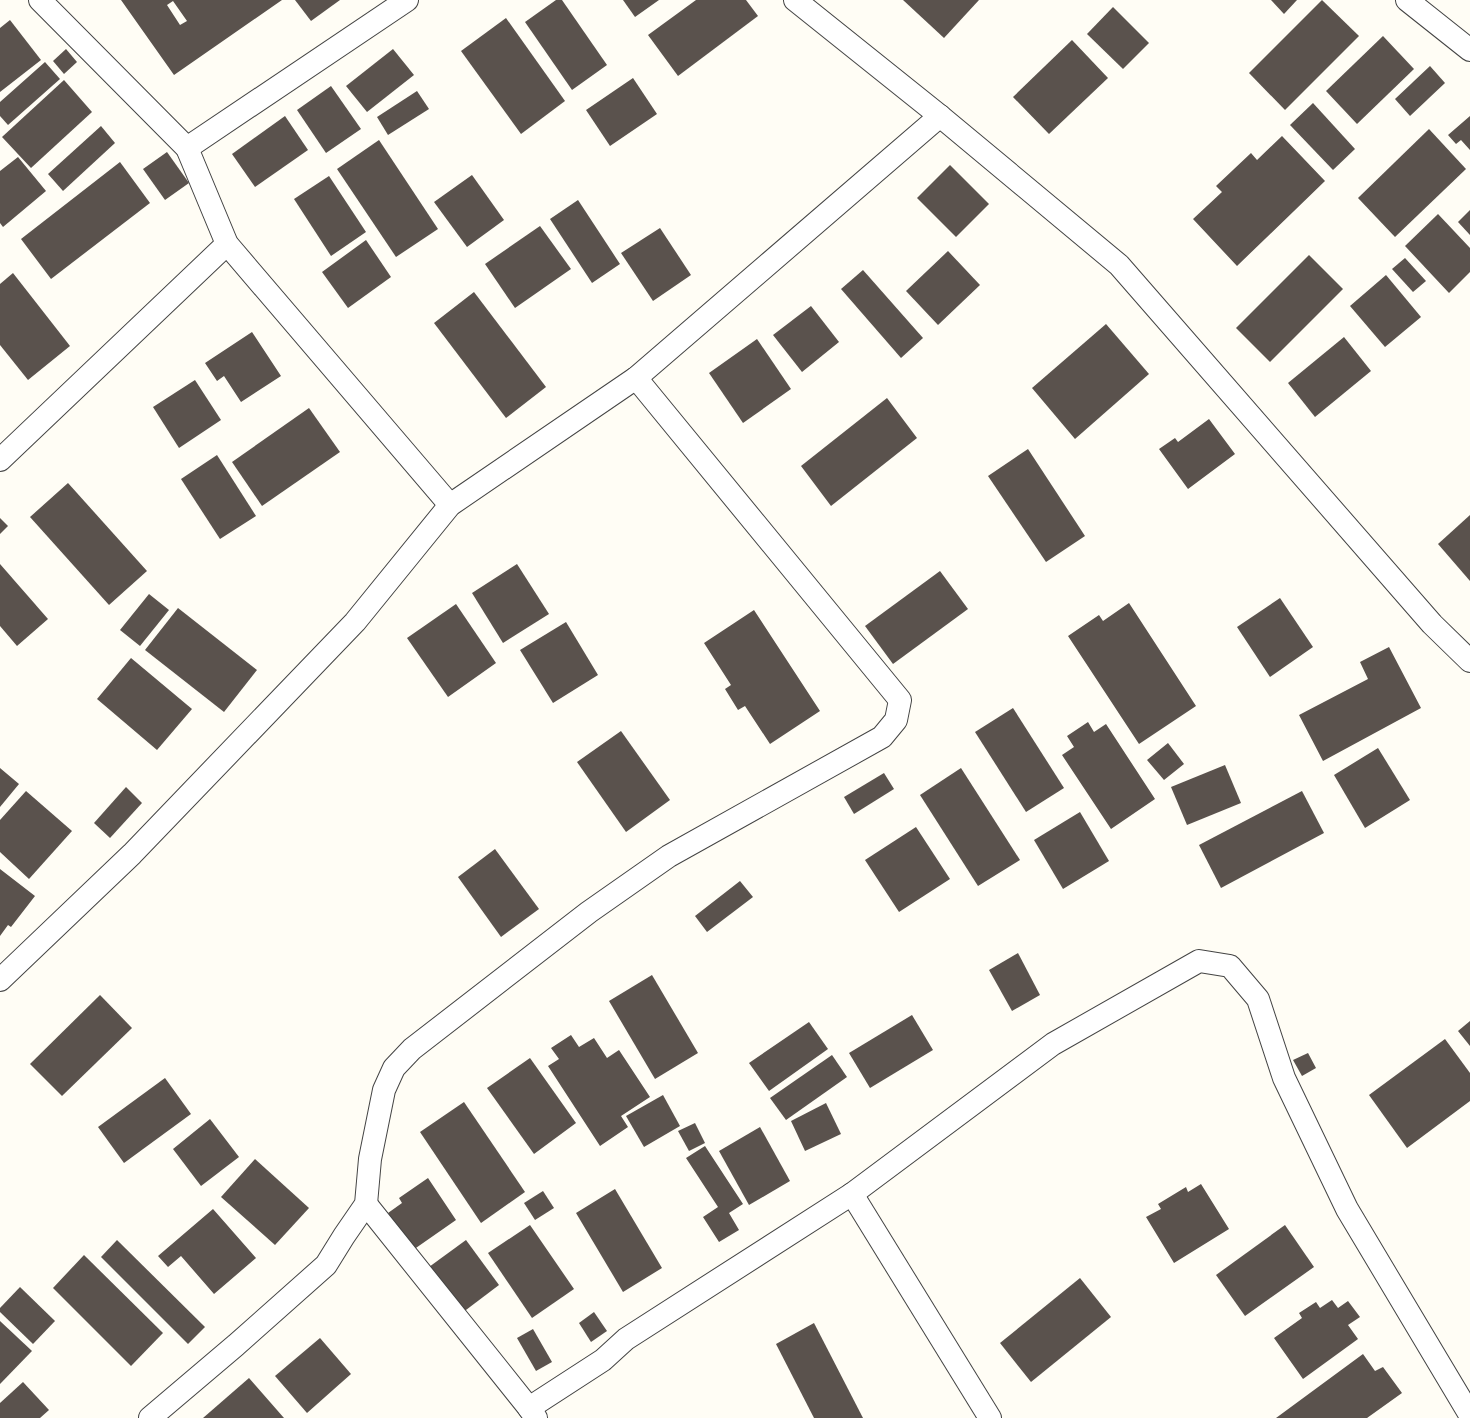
<svg xmlns="http://www.w3.org/2000/svg" width="1470" height="1418" font-family="'IBM Plex Serif',serif">
<style>
.building{fill:#5a524d;fill-rule:evenodd}
.lines{fill:none;stroke-linecap:round;stroke-linejoin:round}
.street-casing{stroke:#444;stroke-width:24}
.street{stroke:#fff;stroke-width:22}
</style>
<rect width="100%" height="100%" fill="#fffdf5"/>
<g class="building">
<path d="M121 0H282L174 75ZM173 1 187 21 180 25 167 5Z"/>
<path d="M295 0H340L311 21Z"/>
<path d="M556 0H562L607 65 572 90 525 22Z"/>
<path d="M623 0H659L635 17Z"/>
<path d="M696 0H746L758 16 678 76 648 35Z"/>
<path d="M903 0H979L944 38Z"/>
<path d="M1271 0H1297L1284 14Z"/>
<path d="M1322 0 1359 36 1285 110 1249 73Z"/>
<path d="M1113 7 1149 43 1123 69 1087 34Z"/>
<path d="M506 18 565 101 521 134 461 51Z"/>
<path d="M10 20 41 60 0 92V28Z"/>
<path d="M1383 36 1414 69 1357 124 1326 91Z"/>
<path d="M1072 40 1108 78 1049 134 1013 97Z"/>
<path d="M66 49 77 62 64 74 53 61Z"/>
<path d="M393 49 414 75 367 112 346 86Z"/>
<path d="M45 62 60 79 8 125 0 116V102Z"/>
<path d="M1430 66 1445 83 1410 116 1395 99Z"/>
<path d="M633 78 657 114 610 146 586 110Z"/>
<path d="M64 80 92 112 31 168 2 137Z"/>
<path d="M331 86 361 129 326 153 297 110Z"/>
<path d="M417 91 429 109 388 135 377 117Z"/>
<path d="M1313 103 1355 149 1333 170 1290 125Z"/>
<path d="M285 116 308 150 255 187 232 154Z"/>
<path d="M1470 116V150L1461 140 1456 144 1448 135Z"/>
<path d="M101 126 115 143 63 191 48 174Z"/>
<path d="M1429 129 1466 169 1395 237 1358 198Z"/>
<path d="M1282 136 1325 181 1237 266 1193 219 1222 192 1216 186 1251 153 1257 160Z"/>
<path d="M379 140 438 229 396 257 337 169Z"/>
<path d="M167 152 189 183 165 200 143 169Z"/>
<path d="M18 157 46 191 3 227 0 223V171Z"/>
<path d="M120 162 150 203 51 279 21 239Z"/>
<path d="M950 165 989 204 956 237 917 198Z"/>
<path d="M472 175 504 220 467 247 434 202Z"/>
<path d="M329 176 366 232 331 256 294 199Z"/>
<path d="M578 200 620 264 592 283 550 219Z"/>
<path d="M1470 210V235L1458 222Z"/>
<path d="M1438 214 1470 248V272L1449 293 1405 246Z"/>
<path d="M540 226 571 269 515 308 485 264Z"/>
<path d="M660 228 691 275 653 301 621 253Z"/>
<path d="M366 240 391 277 348 308 322 272Z"/>
<path d="M948 251 980 285 938 325 906 291Z"/>
<path d="M1309 255 1343 289 1270 362 1236 328Z"/>
<path d="M1405 258 1426 281 1413 292 1392 269Z"/>
<path d="M863 270 923 338 901 358 841 289Z"/>
<path d="M13 273 70 346 28 380 0 345V284Z"/>
<path d="M1386 275 1421 317 1385 347 1350 306Z"/>
<path d="M474 292 546 387 506 418 434 323Z"/>
<path d="M811 306 839 342 802 372 773 335Z"/>
<path d="M1106 324 1149 374 1075 439 1032 388Z"/>
<path d="M252 332 281 376 241 402 224 376 217 381 205 363Z"/>
<path d="M1344 337 1371 371 1315 417 1288 383Z"/>
<path d="M757 339 791 389 743 423 709 373Z"/>
<path d="M195 380 221 420 179 448 153 407Z"/>
<path d="M887 398 917 438 831 506 801 466Z"/>
<path d="M309 408 340 452 262 506 232 462Z"/>
<path d="M1209 419 1235 454 1188 489 1159 449 1175 438 1178 442Z"/>
<path d="M1028 449 1085 536 1046 562 988 476Z"/>
<path d="M217 455 256 516 220 539 181 479Z"/>
<path d="M68 483 147 571 109 605 30 517Z"/>
<path d="M1470 515V581L1438 544Z"/>
<path d="M0 518 8 526 0 534Z"/>
<path d="M0 564 48 619 17 646 0 626Z"/>
<path d="M517 564 549 614 503 643 472 593Z"/>
<path d="M940 571 968 609 893 664 865 626Z"/>
<path d="M149 594 169 610 140 646 120 630Z"/>
<path d="M1280 598 1313 647 1270 677 1237 627Z"/>
<path d="M1129 603 1196 706 1139 744 1068 636 1099 615 1103 621Z"/>
<path d="M456 604 496 663 448 697 407 638Z"/>
<path d="M178 608 257 670 224 712 145 650Z"/>
<path d="M754 610 820 711 770 744 745 706 738 710 725 689 731 685 704 643Z"/>
<path d="M566 622 598 675 553 703 520 650Z"/>
<path d="M1389 647 1421 708 1323 761 1299 715 1368 679 1360 662Z"/>
<path d="M131 658 192 709 157 750 97 699Z"/>
<path d="M1013 708 1064 788 1026 812 975 732Z"/>
<path d="M1088 722 1094 732 1106 724 1155 799 1111 829 1062 755 1074 747 1067 736Z"/>
<path d="M621 731 670 800 626 832 577 762Z"/>
<path d="M1168 743 1184 764 1164 780 1147 760Z"/>
<path d="M1378 748 1410 800 1365 828 1334 775Z"/>
<path d="M1225 765 1241 803 1187 825 1171 787Z"/>
<path d="M0 768 19 784 0 807Z"/>
<path d="M961 768 1020 860 978 886 920 795Z"/>
<path d="M884 773 894 789 854 814 844 797Z"/>
<path d="M126 787 142 803 110 838 94 823Z"/>
<path d="M26 791 72 831 29 879 0 852V820Z"/>
<path d="M1302 791 1324 833 1221 888 1199 845Z"/>
<path d="M1080 812 1109 861 1063 889 1034 840Z"/>
<path d="M916 827 950 879 899 912 865 860Z"/>
<path d="M495 849 539 909 501 937 458 877Z"/>
<path d="M0 869 35 896 11 927 8 925 0 936Z"/>
<path d="M740 881 753 897 707 932 695 916Z"/>
<path d="M1018 953 1040 995 1012 1011 989 970Z"/>
<path d="M652 975 698 1053 655 1079 609 1001Z"/>
<path d="M100 995 132 1028 62 1096 30 1064Z"/>
<path d="M912 1015 933 1050 870 1088 849 1053Z"/>
<path d="M1470 1021V1046L1458 1031Z"/>
<path d="M809 1022 828 1049 769 1091 749 1063Z"/>
<path d="M571 1035 579 1047 594 1038 607 1058 619 1050 650 1097 621 1116 628 1127 600 1146 548 1066 559 1059 551 1048Z"/>
<path d="M1445 1039 1470 1073V1101L1407 1148 1369 1095Z"/>
<path d="M1308 1053 1316 1068 1302 1076 1293 1060Z"/>
<path d="M832 1055 847 1077 786 1120 770 1098Z"/>
<path d="M530 1058 576 1123 534 1154 487 1088Z"/>
<path d="M165 1078 191 1114 124 1163 98 1127Z"/>
<path d="M663 1095 680 1126 644 1147 626 1116Z"/>
<path d="M464 1102 525 1192 481 1223 420 1132Z"/>
<path d="M826 1103 841 1134 805 1151 791 1121Z"/>
<path d="M210 1119 239 1157 201 1186 173 1149Z"/>
<path d="M695 1123 705 1143 689 1151 678 1131Z"/>
<path d="M760 1127 790 1181 749 1205 719 1151Z"/>
<path d="M705 1146 743 1204 729 1213 739 1230 719 1242 703 1217 718 1207 686 1158Z"/>
<path d="M255 1159 309 1208 275 1245 221 1197Z"/>
<path d="M428 1178 456 1220 413 1250 388 1213 402 1203 399 1198Z"/>
<path d="M1201 1184 1229 1229 1174 1263 1146 1217 1161 1209 1158 1204 1186 1187 1188 1192Z"/>
<path d="M615 1189 662 1268 623 1292 576 1213Z"/>
<path d="M543 1191 554 1208 535 1220 524 1203Z"/>
<path d="M213 1209 256 1258 214 1294 181 1256 168 1267 158 1256Z"/>
<path d="M530 1225 574 1289 532 1318 488 1253Z"/>
<path d="M1285 1225 1314 1267 1245 1316 1216 1275Z"/>
<path d="M117 1240 205 1327 188 1344 101 1257Z"/>
<path d="M466 1240 499 1285 462 1313 429 1267Z"/>
<path d="M84 1255 163 1333 131 1366 53 1288Z"/>
<path d="M1080 1278 1111 1317 1031 1382 1000 1343Z"/>
<path d="M20 1287 55 1321 33 1344 0 1312V1308Z"/>
<path d="M1332 1300 1338 1308 1348 1301 1360 1317 1348 1325 1358 1339 1303 1379 1274 1338 1302 1318 1299 1313 1316 1302 1320 1308Z"/>
<path d="M594 1312 607 1331 591 1342 579 1323Z"/>
<path d="M0 1321 32 1351 0 1384Z"/>
<path d="M814 1323 863 1418H814L776 1344Z"/>
<path d="M533 1329 552 1362 536 1371 517 1338Z"/>
<path d="M320 1338 351 1374 307 1413 275 1376Z"/>
<path d="M1363 1354 1375 1371 1383 1367 1402 1393 1367 1418H1276Z"/>
<path d="M249 1378 284 1418H203Z"/>
<path d="M23 1382 49 1410 40 1418H0V1403Z"/>
</g>
<g class="lines">
<defs>
<g id="street">
<path d="M40 0 187 148 227 244 450 505"/>
<path d="M795 0 940 116 1119 265 1432 624 1470 661"/>
<path d="M1407 0 1470 50"/>
<path d="M187 148 407 0"/>
<path d="M0 460 227 244"/>
<path d="M0 980 132 854 355 622 450 505 636 378 940 116"/>
<path d="M852 1194 990 1418"/>
<path d="M366 1204 529 1408 536 1418"/>
<path d="M529 1408 603 1360 626 1339 852 1194 1053 1044 1199 961 1230 966 1258 999 1284 1078 1347 1209 1470 1415"/>
<path d="M150 1418 236 1345 326 1265 344 1236 366 1204 370 1159 384 1090 394 1068 412 1049 589 912 669 856 882 737 896 720 900 700 636 378"/>
</g>
</defs>
<use href="#street" class="street-casing"/>
<use href="#street" class="street"/>
</g>
</svg>
